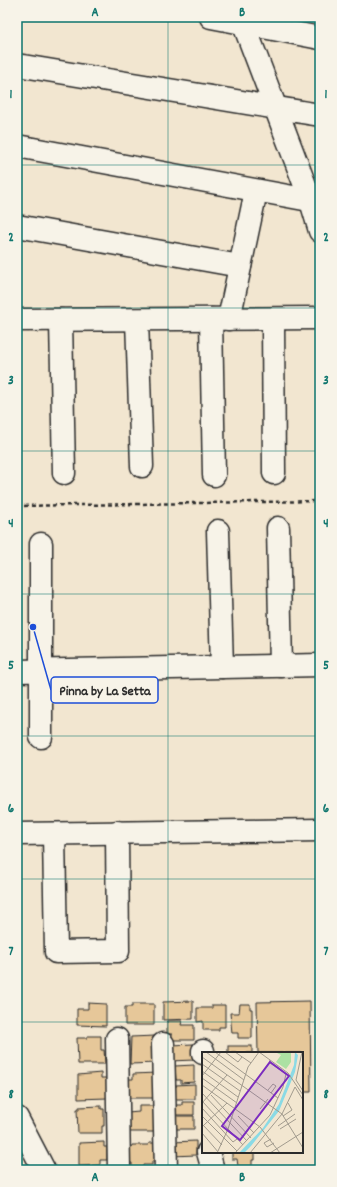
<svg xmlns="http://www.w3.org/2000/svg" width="337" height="1187" font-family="Dekko,sans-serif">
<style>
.building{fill:#e6c799;stroke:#2b2b2b}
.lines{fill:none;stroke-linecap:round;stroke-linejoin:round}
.minor-casing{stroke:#2b2b2b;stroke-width:25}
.path{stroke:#2b2b2b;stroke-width:2.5;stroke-dasharray:4 3;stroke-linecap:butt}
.minor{stroke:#f7f3e8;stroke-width:22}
.grid{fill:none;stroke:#0f766e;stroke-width:1;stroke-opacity:0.55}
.inset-road{fill:none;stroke:#a29b8e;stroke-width:1}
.view{fill:#7b2cbf;fill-opacity:0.15;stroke:#7b2cbf;stroke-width:2}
.inset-edge{fill:none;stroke:#2b2b2b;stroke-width:2}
.leader{fill:none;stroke:#1d4ed8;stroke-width:1.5}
.callout-dot{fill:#1d4ed8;stroke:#f7f3e8;stroke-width:1.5}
.callout{fill:#f7f3e8;stroke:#1d4ed8;stroke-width:1.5}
.callout-label{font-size:14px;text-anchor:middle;font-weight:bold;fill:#2b2b2b}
.neatline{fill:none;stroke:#0f766e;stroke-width:1.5}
.grid-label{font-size:13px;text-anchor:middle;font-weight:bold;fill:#0f766e}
</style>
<rect width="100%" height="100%" fill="#f2e6d0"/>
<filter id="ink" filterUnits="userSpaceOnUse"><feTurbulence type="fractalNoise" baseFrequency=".025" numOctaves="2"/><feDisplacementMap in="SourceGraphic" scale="8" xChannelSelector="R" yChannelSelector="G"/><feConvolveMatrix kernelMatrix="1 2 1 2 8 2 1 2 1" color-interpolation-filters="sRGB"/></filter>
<g filter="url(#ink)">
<g class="building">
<path d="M193 1001V1019L163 1020V1002Z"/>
<path d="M310 1001 311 1092H302V1053H258L257 1002Z"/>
<path d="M88 1003 106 1004V1026L77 1025V1009H88Z"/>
<path d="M132 1004H154V1025H125V1007H132Z"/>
<path d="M240 1004H250V1009H252V1038H238V1033H232L230 1013H239Z"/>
<path d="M317 1004H320V1125H319Z"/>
<path d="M212 1005H225V1027H219V1030H203V1021L197 1022V1008H212Z"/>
<path d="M167 1021H182L181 1025H194V1040H172V1034H167Z"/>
<path d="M87 1036H101V1050H104L105 1064H78L77 1038H87Z"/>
<path d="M155 1036 156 1063 130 1064 131 1037Z"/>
<path d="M193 1044 194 1060 170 1061 172 1045Z"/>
<rect x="228" y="1046" width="24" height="7"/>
<path d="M194 1065V1082L181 1083V1080H176L175 1066Z"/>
<path d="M101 1073V1078H107V1098L78 1099V1075Z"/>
<path d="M156 1073 155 1098H127V1079H133V1074Z"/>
<path d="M195 1084V1099H171V1087H176V1085Z"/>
<path d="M182 1102H194V1115H173V1105H182Z"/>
<path d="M101 1106V1109H104V1126H102V1133H78L77 1109H79V1107Z"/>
<path d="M139 1106H157L158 1132H128V1113L139 1112Z"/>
<path d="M173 1116H194V1129H172Z"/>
<path d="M196 1141V1155L172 1156V1142Z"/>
<path d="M104 1142V1147H107V1160H100V1165L79 1166V1143Z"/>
<path d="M149 1143H157V1161H152V1165H143V1168H132V1163H129V1147H132V1145H148Z"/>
<path d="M232 1152H254V1160H252V1166H238L237 1159H232Z"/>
</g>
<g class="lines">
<defs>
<g id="minor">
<path d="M211 17 320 38"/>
<path d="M241 17 311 201 320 231"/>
<path d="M17 65 320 115"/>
<path d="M17 146 320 202"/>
<path d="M17 226 240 266"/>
<path d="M211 319 214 475"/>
<path d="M229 319 256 191"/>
<path d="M17 320 320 318"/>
<path d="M61 320 64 473"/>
<path d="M137 320 142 466"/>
<path d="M273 320 274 473"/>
<path d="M278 528 281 666"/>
<path d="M218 531 222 667"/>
<path d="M41 544V737"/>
<path d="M17 671 320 665"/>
<path d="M17 834 320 830"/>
<path d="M54 834 56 952 118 951 117 832"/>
<path d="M117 1039 119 1170"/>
<path d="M163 1044 166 1170"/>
<path d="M203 1051V1053"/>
<path d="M17 1118 44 1170"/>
<path d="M208 1152 213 1170"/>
</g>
</defs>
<use href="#minor" class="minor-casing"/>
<path class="path" d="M17 506 320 501"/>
<use href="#minor" class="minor"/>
</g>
</g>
<path class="grid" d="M168 17V1170M17 165H320M17 308H320M17 451H320M17 594H320M17 736H320M17 879H320M17 1022H320"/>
<g transform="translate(202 1052)">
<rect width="101" height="101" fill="#f2e6d0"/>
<path d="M73 0H89V10L84 17 74 10 79 3Z" fill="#ace1a3"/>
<path d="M93 0 96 3 93 20 77 59 49 94 42 101H37L61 76 77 52 92 13Z" fill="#8adae5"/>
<path class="inset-road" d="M4 0 42 28M13 0 76 46M23 0 36 10 40 5M33 0 49 11M57 0 86 21 101 43M100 0 94 28 101 39M0 5 80 62 101 96M0 12 38 39M0 19 36 45M0 24 19 0M0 26 35 51M0 33 58 75 78 101M93 35 101 48M66 38 71 32 74 34 69 41M0 41 45 89M9 43 49 86M0 49 41 93M0 51 25 23M0 56 31 90 35 87M58 57 66 47M0 64 35 99M36 64 52 81M81 64 90 58 86 51M0 72 20 93M1 74 25 51M76 74 93 62M78 77 94 67M0 81 17 101M69 87 62 91 65 95 72 91M16 99 26 77 46 15 57 0M33 101 68 63 81 35 84 22 68 11V8M48 101 80 62 93 35M68 101 101 80"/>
<path class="view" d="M68 10 87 24 38 88 20 74Z"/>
<rect width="101" height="101" class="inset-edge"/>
</g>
<path class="leader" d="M33 627L51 690"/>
<circle class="callout-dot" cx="33" cy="627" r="4"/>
<rect class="callout" x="51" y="677" width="107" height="26" rx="4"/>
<g class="callout-label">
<text x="105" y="695">Pinna by La Setta</text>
</g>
<rect width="337" height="1187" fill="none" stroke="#f7f3e8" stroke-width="44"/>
<rect x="22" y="22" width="293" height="1143" class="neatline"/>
<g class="grid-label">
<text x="95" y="16">A</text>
<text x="242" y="16">B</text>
<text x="11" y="98">1</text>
<text x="326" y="98">1</text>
<text x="11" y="241">2</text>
<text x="326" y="241">2</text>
<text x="11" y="384">3</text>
<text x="326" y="384">3</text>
<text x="11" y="527">4</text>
<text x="326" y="527">4</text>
<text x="11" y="669">5</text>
<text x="326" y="669">5</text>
<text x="11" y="812">6</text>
<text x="326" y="812">6</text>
<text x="11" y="955">7</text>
<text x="326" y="955">7</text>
<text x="11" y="1098">8</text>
<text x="326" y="1098">8</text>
<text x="95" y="1181">A</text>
<text x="242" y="1181">B</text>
</g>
</svg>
